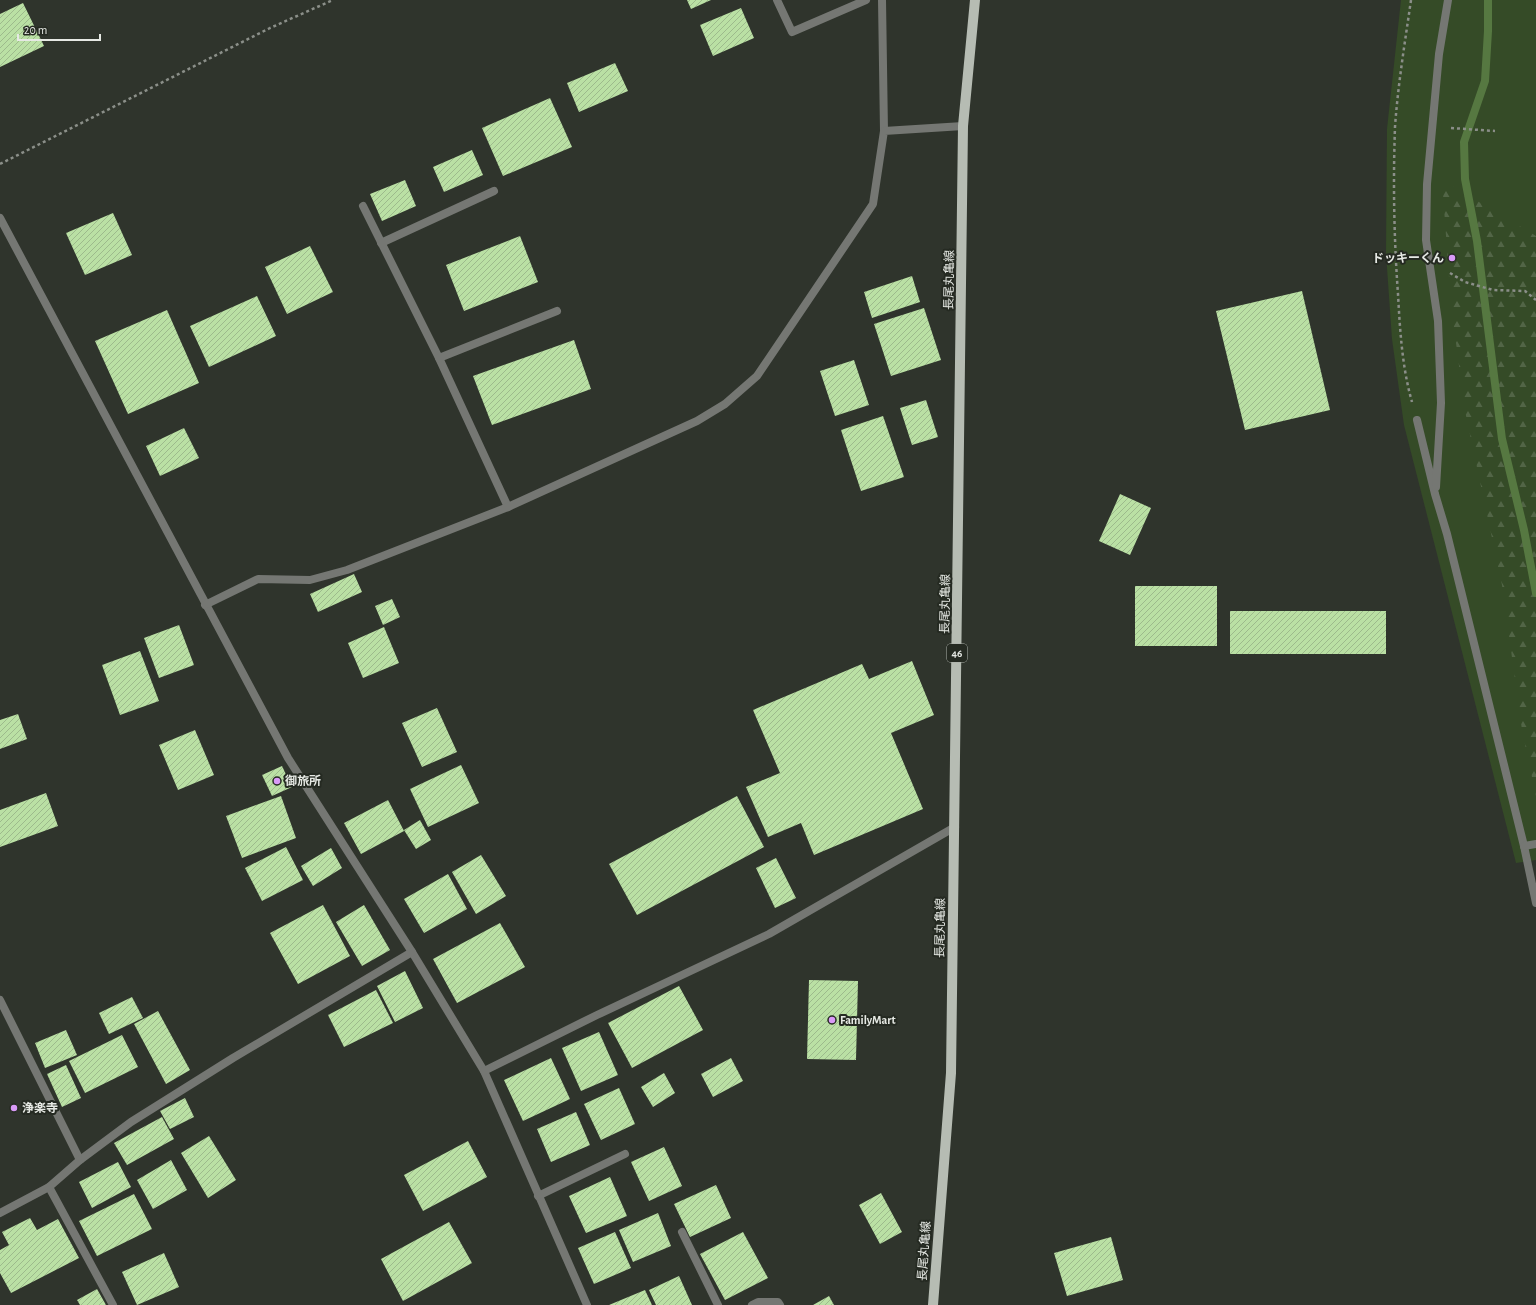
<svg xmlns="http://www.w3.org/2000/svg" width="1536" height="1305" font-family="'Alegreya Sans','Noto Sans JP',sans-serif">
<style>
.green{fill:#354b27}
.forest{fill:url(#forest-firs)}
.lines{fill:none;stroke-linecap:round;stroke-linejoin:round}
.stream{stroke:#567841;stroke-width:8}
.building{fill:url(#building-hatch)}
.path{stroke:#8b8f89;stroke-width:2.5;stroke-dasharray:3 3;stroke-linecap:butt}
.street{stroke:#757773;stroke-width:8}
.primary{stroke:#b6bcb3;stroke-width:10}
.poi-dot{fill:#d99af7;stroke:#252a22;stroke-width:1.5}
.labels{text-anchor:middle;stroke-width:4;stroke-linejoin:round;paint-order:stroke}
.shield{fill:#252a22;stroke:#acb0aa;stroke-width:1}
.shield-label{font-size:11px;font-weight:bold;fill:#e6e9e4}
.poi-label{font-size:12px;font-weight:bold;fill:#e6e9e4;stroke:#252a22;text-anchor:start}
.street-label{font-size:12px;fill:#e6e9e4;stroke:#252a22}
</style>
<defs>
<pattern id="forest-firs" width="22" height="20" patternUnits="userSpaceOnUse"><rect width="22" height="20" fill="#354b27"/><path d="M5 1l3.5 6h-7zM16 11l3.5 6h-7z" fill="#526546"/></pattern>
<pattern id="building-hatch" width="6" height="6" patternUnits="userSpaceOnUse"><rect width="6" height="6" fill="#bae0a4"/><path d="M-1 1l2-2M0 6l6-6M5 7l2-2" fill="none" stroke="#9dba8c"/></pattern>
</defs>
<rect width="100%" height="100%" fill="#2f342c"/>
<path class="green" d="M1401 0H1536V860L1516 863 1404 425 1392 339 1386 253 1387 129Z"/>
<path class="forest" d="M1442 180 1536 236V796L1522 730 1502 585 1465 411 1451 305Z"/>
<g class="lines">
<path class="stream" d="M1488 0V31L1485 81 1464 142 1465 179 1477 241 1502 439 1524 530 1536 593"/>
</g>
<g class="building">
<path d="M687 0H711L691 9Z"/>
<path d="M23 3 44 46 0 67V14Z"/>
<path d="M741 8 754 38 713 56 700 25Z"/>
<path d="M615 63 628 91 579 112 567 83Z"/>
<path d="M550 98 572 147 503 176 482 128Z"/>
<path d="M472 150 483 175 444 192 433 167Z"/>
<path d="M405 180 416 206 382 221 370 194Z"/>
<path d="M113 213 132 255 85 275 66 233Z"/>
<path d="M520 236 538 282 464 311 446 265Z"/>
<path d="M310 246 333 292 287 314 265 267Z"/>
<path d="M912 276 920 302 872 318 864 292Z"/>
<path d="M1302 291 1330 410 1245 430 1216 311Z"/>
<path d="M257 296 276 336 209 367 190 326Z"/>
<path d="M924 308 941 360 891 376 874 324Z"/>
<path d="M167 310 199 383 128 414 95 341Z"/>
<path d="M574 340 591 389 492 425 473 376Z"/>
<path d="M854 360 869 405 835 416 820 371Z"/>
<path d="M926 400 938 437 912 445 900 408Z"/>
<path d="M883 416 904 477 861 491 841 430Z"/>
<path d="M184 428 199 458 160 476 146 446Z"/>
<path d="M1120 494 1151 508 1130 555 1099 541Z"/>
<path d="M354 574 362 592 318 612 310 594Z"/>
<rect x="1135" y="586" width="82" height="60"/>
<path d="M392 599 400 617 383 625 375 606Z"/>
<rect x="1230" y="611" width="156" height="43"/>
<path d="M179 625 194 665 159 678 144 638Z"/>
<path d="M384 627 399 663 363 678 348 643Z"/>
<path d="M140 651 159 701 120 715 102 665Z"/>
<path d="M912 661 934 715 891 733 923 809 814 855 801 823 768 837 746 787 780 773 753 710 862 664 869 679Z"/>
<path d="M437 708 457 752 422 767 402 723Z"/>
<path d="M18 714 27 739 0 749V720Z"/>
<path d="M195 730 214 775 178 790 159 745Z"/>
<path d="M461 765 479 803 428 827 410 789Z"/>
<path d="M282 766 292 787 272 796 262 775Z"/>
<path d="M46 793 58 826 0 847V810Z"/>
<path d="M281 796 296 838 242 858 226 816Z"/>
<path d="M737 796 764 847 637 915 609 864Z"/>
<path d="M388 800 404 831 361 854 344 823Z"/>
<path d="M420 820 431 840 416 849 404 830Z"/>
<path d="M286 847 303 880 262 901 245 868Z"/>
<path d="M331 848 342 868 313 886 301 866Z"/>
<path d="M481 855 506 896 476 914 452 872Z"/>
<path d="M776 858 796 898 775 908 756 868Z"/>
<path d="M448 874 467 909 424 933 404 899Z"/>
<path d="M323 905 350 956 298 984 270 933Z"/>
<path d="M364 905 390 950 362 966 336 922Z"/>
<path d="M500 923 525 967 457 1003 433 959Z"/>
<path d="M405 971 423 1008 395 1022 377 986Z"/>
<path d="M809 980 858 981 856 1060 807 1059Z"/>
<path d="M679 986 703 1030 632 1068 608 1023Z"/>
<path d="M376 990 393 1023 344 1047 328 1015Z"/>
<path d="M132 997 143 1018 109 1034 99 1013Z"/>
<path d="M158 1011 190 1070 166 1084 134 1024Z"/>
<path d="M66 1030 77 1055 45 1068 35 1043Z"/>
<path d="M599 1032 618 1075 581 1091 562 1048Z"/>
<path d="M122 1035 138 1067 85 1093 69 1061Z"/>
<path d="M551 1058 570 1099 523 1121 504 1080Z"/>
<path d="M731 1058 743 1081 713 1097 701 1074Z"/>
<path d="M66 1065 81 1098 62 1107 47 1074Z"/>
<path d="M664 1073 675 1093 653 1107 641 1087Z"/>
<path d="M619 1088 635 1124 601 1140 584 1104Z"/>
<path d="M185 1098 194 1117 170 1129 160 1111Z"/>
<path d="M576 1112 590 1145 551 1162 537 1129Z"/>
<path d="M162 1117 174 1139 127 1165 114 1143Z"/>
<path d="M209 1136 236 1180 208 1198 181 1153Z"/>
<path d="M468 1141 487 1177 423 1211 404 1175Z"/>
<path d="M664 1147 682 1186 649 1201 631 1162Z"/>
<path d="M171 1160 187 1190 153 1209 137 1180Z"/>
<path d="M118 1162 131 1187 92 1208 79 1182Z"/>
<path d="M610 1177 627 1216 586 1233 569 1196Z"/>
<path d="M716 1185 731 1218 690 1237 674 1204Z"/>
<path d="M881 1193 902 1232 880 1244 859 1205Z"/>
<path d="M134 1194 152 1229 97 1256 79 1221Z"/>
<path d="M658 1213 671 1246 633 1262 619 1230Z"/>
<path d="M30 1218 37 1230 58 1219 79 1258 11 1293 0 1273V1250L9 1245 2 1232Z"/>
<path d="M449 1222 472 1263 403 1301 381 1259Z"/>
<path d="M615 1232 631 1268 594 1284 578 1248Z"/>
<path d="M743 1232 768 1278 725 1300 700 1254Z"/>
<path d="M1111 1237 1123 1280 1067 1296 1054 1253Z"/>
<path d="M164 1253 179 1287 137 1305 122 1272Z"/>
<path d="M679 1276 692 1305H656L649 1290Z"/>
<path d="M97 1289 106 1305H80L77 1300Z"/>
<path d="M645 1290 652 1305H609Z"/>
<path d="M829 1296 834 1305H813Z"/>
</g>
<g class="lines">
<g class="path">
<path d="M1411 0C1405 42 1398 84 1395 127 1393 182 1394 239 1398 294 1400 330 1402 367 1412 402"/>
<path d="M1451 128 1495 131"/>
<path d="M0 164 270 28 333 0"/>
<path d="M1450 273 1465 282 1493 290 1525 291 1536 300"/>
</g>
<g class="street">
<path d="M777 0 792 32 866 0"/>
<path d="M882 0 884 131"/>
<path d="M363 206 439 358 508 507"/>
<path d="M0 218 288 758 412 952 484 1071 587 1305"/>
<path d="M381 243 494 191"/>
<path d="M439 358 557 311"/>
<path d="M1417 420 1435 494 1447 534 1524 846 1536 903"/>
<path d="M1436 487 1441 403 1438 321 1426 240 1427 184 1439 54 1448 0"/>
<path d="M205 605 258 579 310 580 347 570 508 507 697 421 725 404 757 376 873 204 884 131 963 126"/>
<path d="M1524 846 1536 844"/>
<path d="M0 1000 80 1160"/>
<path d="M484 1071 597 1015 769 934 955 827"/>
<path d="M49 1187 113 1305"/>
<path d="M538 1196 625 1154"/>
<path d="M0 1213 49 1187 80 1160 131 1122 233 1058 412 952"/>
<path d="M682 1232 718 1305"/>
<path d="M752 1305 758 1302H778L780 1305"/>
</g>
<path class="primary" d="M933 1305 951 1073 963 126 975 0"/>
</g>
<g class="poi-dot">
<circle cx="1452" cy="258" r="4"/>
<circle cx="277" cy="781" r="4"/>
<circle cx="832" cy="1020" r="4"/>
<circle cx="14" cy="1108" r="4"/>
</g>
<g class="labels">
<rect class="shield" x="947" y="644" width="20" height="18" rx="3"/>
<g class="shield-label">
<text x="957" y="657">46</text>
</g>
<g class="poi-label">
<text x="1444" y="262" text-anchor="end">ドッキーくん</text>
<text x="285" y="785">御旅所</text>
<text x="840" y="1024">FamilyMart</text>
<text x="22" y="1112">浄楽寺</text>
</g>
<g class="street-label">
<text transform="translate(949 280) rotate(-89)" y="4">長尾丸亀線</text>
<text transform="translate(945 604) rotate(-89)" y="4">長尾丸亀線</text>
<text transform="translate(940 928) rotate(-89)" y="4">長尾丸亀線</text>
<text transform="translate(924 1251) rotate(-86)" y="4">長尾丸亀線</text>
</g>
</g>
<path d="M18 34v6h82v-6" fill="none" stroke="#e6e9e4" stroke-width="2"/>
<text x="24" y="34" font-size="12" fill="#e6e9e4" stroke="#252a22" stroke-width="3" paint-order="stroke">20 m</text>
</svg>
